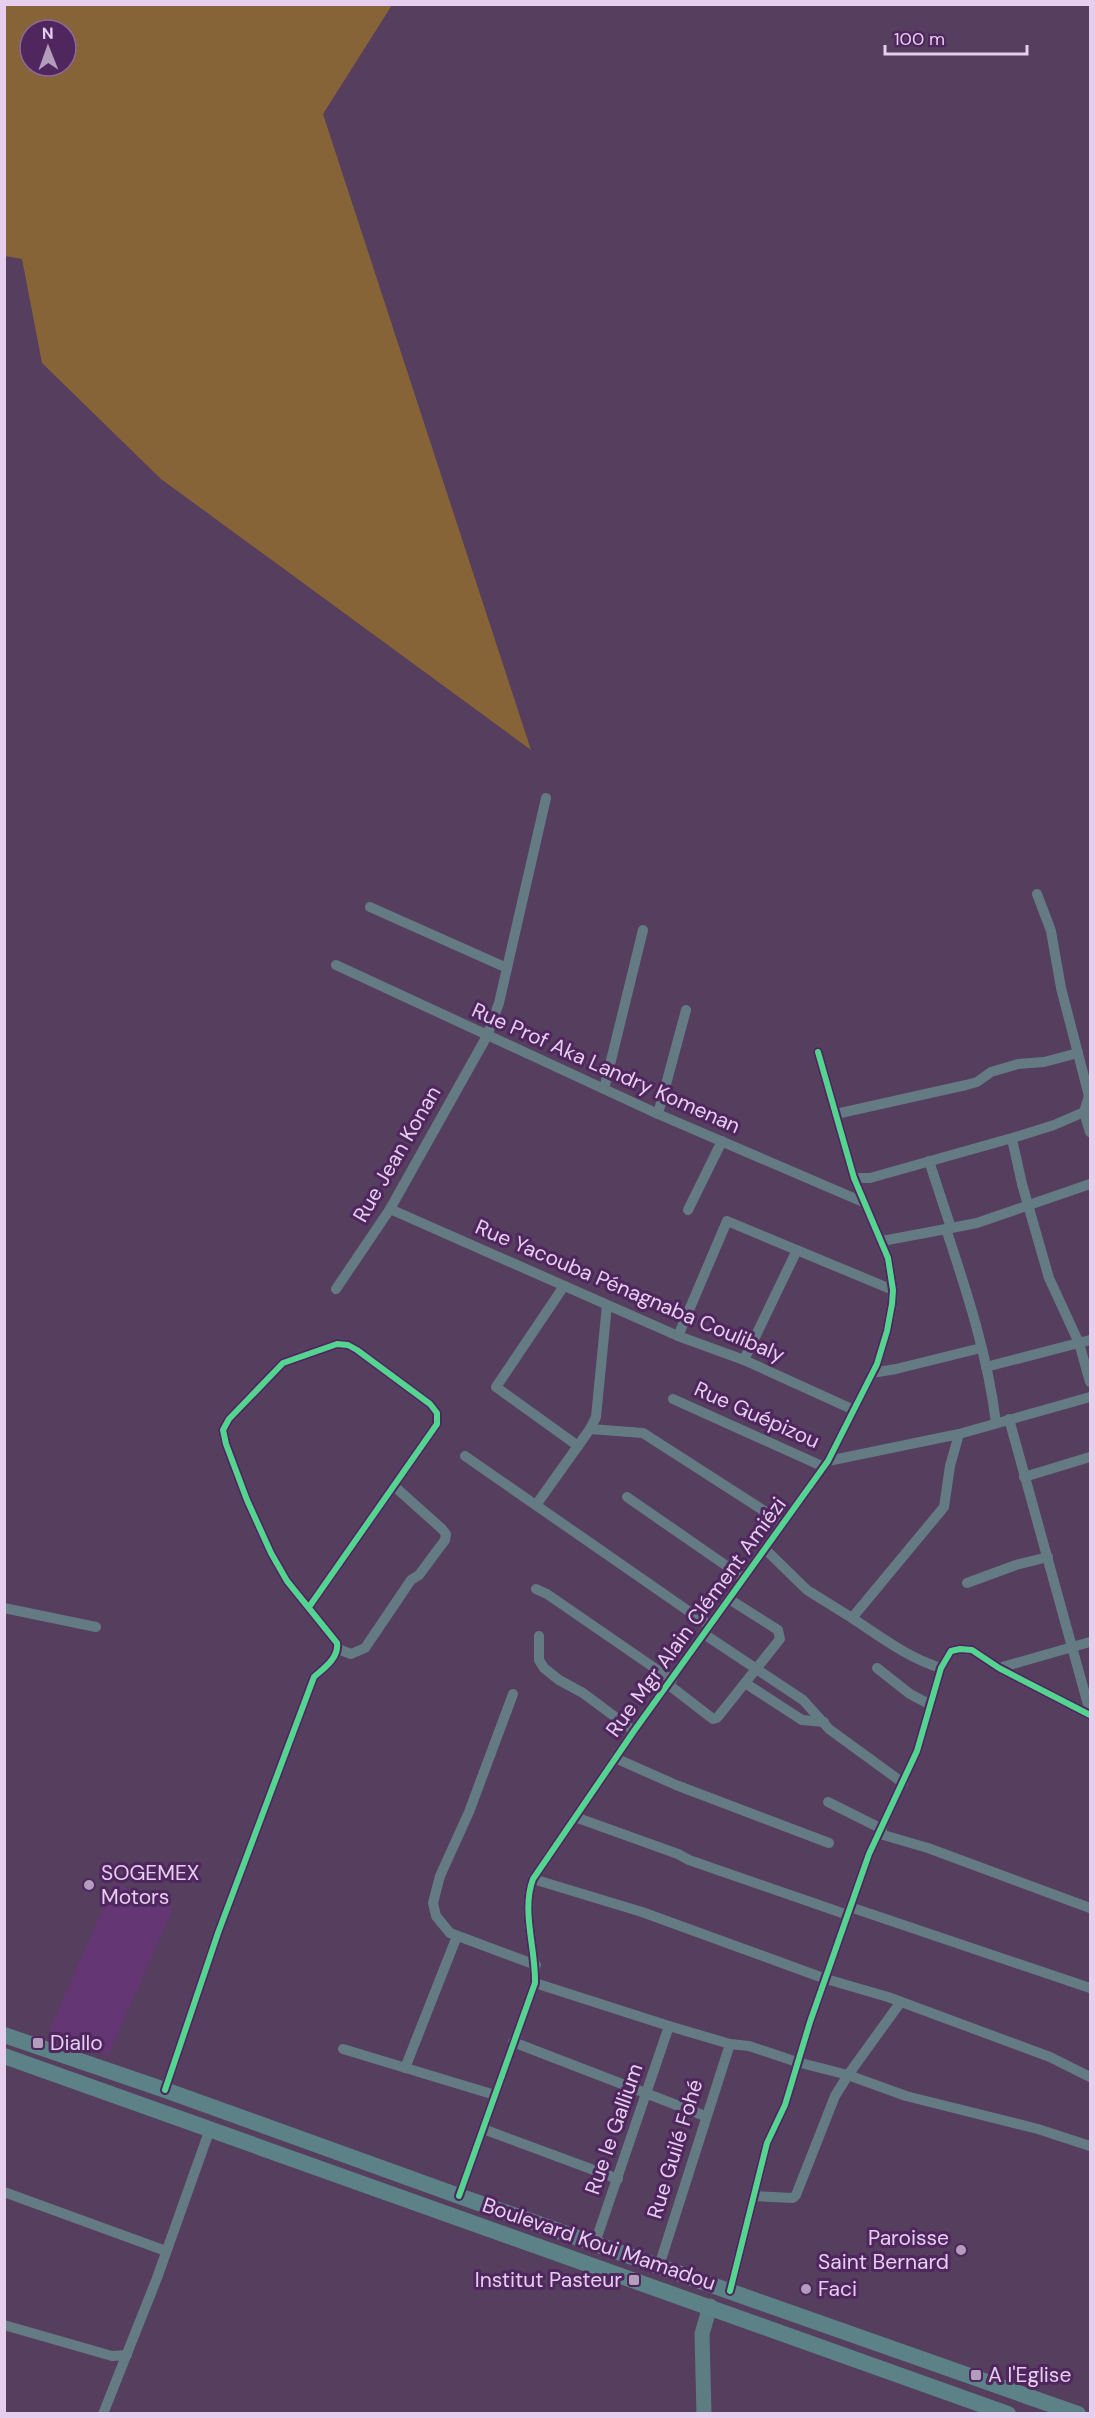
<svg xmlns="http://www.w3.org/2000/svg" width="1095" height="2418" font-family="'DM Sans',sans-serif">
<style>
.built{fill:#643774}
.forest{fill:#876437;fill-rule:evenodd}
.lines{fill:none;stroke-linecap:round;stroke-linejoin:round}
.street{stroke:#647b83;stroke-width:10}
.secondary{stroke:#5e7d82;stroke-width:15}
.primary{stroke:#5c8288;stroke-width:16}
.cycleway-casing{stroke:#50265f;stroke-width:10}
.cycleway{stroke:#53d58f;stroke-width:6}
.poi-dot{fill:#b39cbc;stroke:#50265f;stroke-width:2}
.labels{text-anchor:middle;stroke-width:6;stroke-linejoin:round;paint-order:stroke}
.street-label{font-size:21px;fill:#e6ceef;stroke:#50265f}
.poi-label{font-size:21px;fill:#e6ceef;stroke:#50265f;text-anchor:start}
</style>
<rect width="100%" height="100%" fill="#553e5e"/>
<path class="built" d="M114 1883 173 1908 108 2056 49 2031Z"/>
<path class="forest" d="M5 4 392 5 323 114 531 750 161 479 42 363 22 259 5 256ZM30 30H66V66H30Z"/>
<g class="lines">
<g class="street">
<path d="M370 907 507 968"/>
<path d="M336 965 658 1114 863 1202"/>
<path d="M604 1089 643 930"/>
<path d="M1084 1112 1090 1132"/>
<path d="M658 1114 686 1010"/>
<path d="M836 1114 966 1085 977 1082 991 1072 1018 1064 1044 1062 1078 1053"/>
<path d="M1012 1139 1022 1184 1049 1278 1079 1343 1090 1382"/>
<path d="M929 1161 951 1228"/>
<path d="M854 1178H870L1019 1136 1054 1125 1084 1112 1089 1096 1061 988 1051 931 1037 894"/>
<path d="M390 1209 678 1336 744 1360 854 1410"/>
<path d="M688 1210 722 1141"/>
<path d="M946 1229 977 1223 1090 1184"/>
<path d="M882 1241 946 1229C967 1292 988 1357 996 1423"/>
<path d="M564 1286 496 1387 578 1446"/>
<path d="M336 1289 390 1209 487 1036 499 1003 546 798"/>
<path d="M678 1336 727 1221 893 1290"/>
<path d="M744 1360 797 1250"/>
<path d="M986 1367 1090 1340"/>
<path d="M872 1373 896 1369 981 1348"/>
<path d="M673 1399 824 1467"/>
<path d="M1009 1419 1090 1712"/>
<path d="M590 1429 643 1433 783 1523"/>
<path d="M465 1456 710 1626"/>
<path d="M828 1461 959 1434 1090 1397"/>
<path d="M1024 1477 1090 1457"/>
<path d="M627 1497 744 1578"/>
<path d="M536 1505 590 1429 596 1417 607 1305"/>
<path d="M765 1549 807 1590 852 1618"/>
<path d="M967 1583 1016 1565 1048 1557"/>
<path d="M536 1589 547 1594 672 1680"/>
<path d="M4 1608 96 1627"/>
<path d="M704 1634 803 1700 829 1729 903 1783"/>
<path d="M539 1636V1660L544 1668 559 1680 583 1693 634 1731"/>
<path d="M338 1649 351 1654 365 1648 411 1580 419 1575 445 1540 446 1534 442 1529 394 1486"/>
<path d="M877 1668 910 1694 929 1704"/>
<path d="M941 1668C908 1658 881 1637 852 1618L944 1507 950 1466 959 1434"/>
<path d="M999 1668 1090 1642"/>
<path d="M745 1683 802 1720 824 1722"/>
<path d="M669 1685 713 1719 717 1718 780 1639 778 1630 729 1599"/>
<path d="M513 1694 469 1812 440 1876 433 1903 436 1916 450 1933 536 1965"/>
<path d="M615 1758 676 1785 829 1843"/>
<path d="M828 1802 882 1829"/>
<path d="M575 1817 678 1854 689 1860 848 1915"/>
<path d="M880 1834 928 1848 1090 1908"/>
<path d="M533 1879 642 1912 826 1979 888 1997 1050 2057 1090 2077"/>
<path d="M850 1907 1090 1988"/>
<path d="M535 1983 669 2026 730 2044 749 2046 797 2062 848 2075 906 2096 1038 2129 1090 2146"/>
<path d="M513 2042 705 2116"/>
<path d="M343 2049 495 2095"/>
<path d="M405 2068 457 1936"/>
<path d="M165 2090 218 1933 314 1677C324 1668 339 1658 337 1643L287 1581 271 1553 247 1500 226 1444 223 1430 229 1419 283 1363 337 1344 348 1345 357 1350 430 1404 437 1413V1424L309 1607"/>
<path d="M483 2129 618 2179"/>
<path d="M4 2192 166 2251"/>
<path d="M459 2196 535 1983C536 1949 521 1911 533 1879L634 1731 828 1461 877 1364 887 1331 892 1304 893 1290 888 1258 854 1178 818 1052"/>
<path d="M754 2196 793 2198 796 2195 835 2096 848 2075 900 2003"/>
<path d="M595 2243 669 2026"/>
<path d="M659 2266 730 2044"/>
<path d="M730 2291 767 2143 785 2105 810 2022 869 1854 917 1751 941 1668 951 1651 960 1649 972 1650 999 1668 1090 1715"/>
<path d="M4 2325 112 2356 127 2355"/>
<path d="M103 2414 157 2278 210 2129"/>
</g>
<path class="secondary" d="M704 2414 702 2334 710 2306"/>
<g class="primary">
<path d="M4 2035 165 2090 459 2196 1078 2414"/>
<path d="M4 2056 1008 2414"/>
</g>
<defs>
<g id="cycleway">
<path d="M165 2090 218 1933 314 1677C324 1668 339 1658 337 1643L287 1581 271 1553 247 1500 226 1444 223 1430 229 1419 283 1363 337 1344 348 1345 357 1350 430 1404 437 1413V1424L309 1607"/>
<path d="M459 2196 535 1983C536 1949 521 1911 533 1879L634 1731 828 1461 877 1364 887 1331 892 1304 893 1290 888 1258 854 1178 818 1052"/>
<path d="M730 2291 767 2143 785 2105 810 2022 869 1854 917 1751 941 1668 951 1651 960 1649 972 1650 999 1668 1090 1715"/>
</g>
</defs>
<use href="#cycleway" class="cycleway-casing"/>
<use href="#cycleway" class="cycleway"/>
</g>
<g class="poi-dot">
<circle cx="89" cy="1885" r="6"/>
<rect x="32" y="2037" width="12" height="12" rx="3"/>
<circle cx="961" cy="2250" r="6"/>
<rect x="628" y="2274" width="12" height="12" rx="3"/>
<circle cx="806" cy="2289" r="6"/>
<rect x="970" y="2369" width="12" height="12" rx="3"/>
</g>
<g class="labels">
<g class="street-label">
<text transform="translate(606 1068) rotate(24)" y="7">Rue Prof Aka Landry Komenan</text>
<text transform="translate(397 1154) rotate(-60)" y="7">Rue Jean Konan</text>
<text transform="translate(630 1291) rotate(23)" y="7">Rue Yacouba Pénagnaba Coulibaly</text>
<text transform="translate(757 1415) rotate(24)" y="7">Rue Guépizou</text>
<text transform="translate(696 1617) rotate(-54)" y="7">Rue Mgr Alain Clément Amiézi</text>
<text transform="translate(614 2129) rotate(-71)" y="7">Rue le Gallium</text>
<text transform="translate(675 2149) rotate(-73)" y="7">Rue Guilé Fohé</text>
<text transform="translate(599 2244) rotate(19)" y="7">Boulevard Koui Mamadou</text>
</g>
<g class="poi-label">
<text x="101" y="1880">SOGEMEX<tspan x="101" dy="24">Motors</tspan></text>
<text x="50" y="2050">Diallo</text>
<text x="949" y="2245" text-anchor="end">Paroisse<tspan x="949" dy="24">Saint Bernard</tspan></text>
<text x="622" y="2287" text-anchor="end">Institut Pasteur</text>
<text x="818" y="2296">Faci</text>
<text x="988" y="2382">A l'Eglise</text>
</g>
</g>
<rect width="1095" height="2418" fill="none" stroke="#e6ceef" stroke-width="12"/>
<g transform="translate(48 48) rotate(359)"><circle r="28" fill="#50265f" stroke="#8c6999" stroke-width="1.5"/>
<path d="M0-4.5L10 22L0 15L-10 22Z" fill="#b39cbc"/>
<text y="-9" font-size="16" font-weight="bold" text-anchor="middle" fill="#e6ceef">N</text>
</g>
<path d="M885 45v9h142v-9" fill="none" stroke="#e6ceef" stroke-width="3"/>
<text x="894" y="45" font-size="18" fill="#e6ceef" stroke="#50265f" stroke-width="4.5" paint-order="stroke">100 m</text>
</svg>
